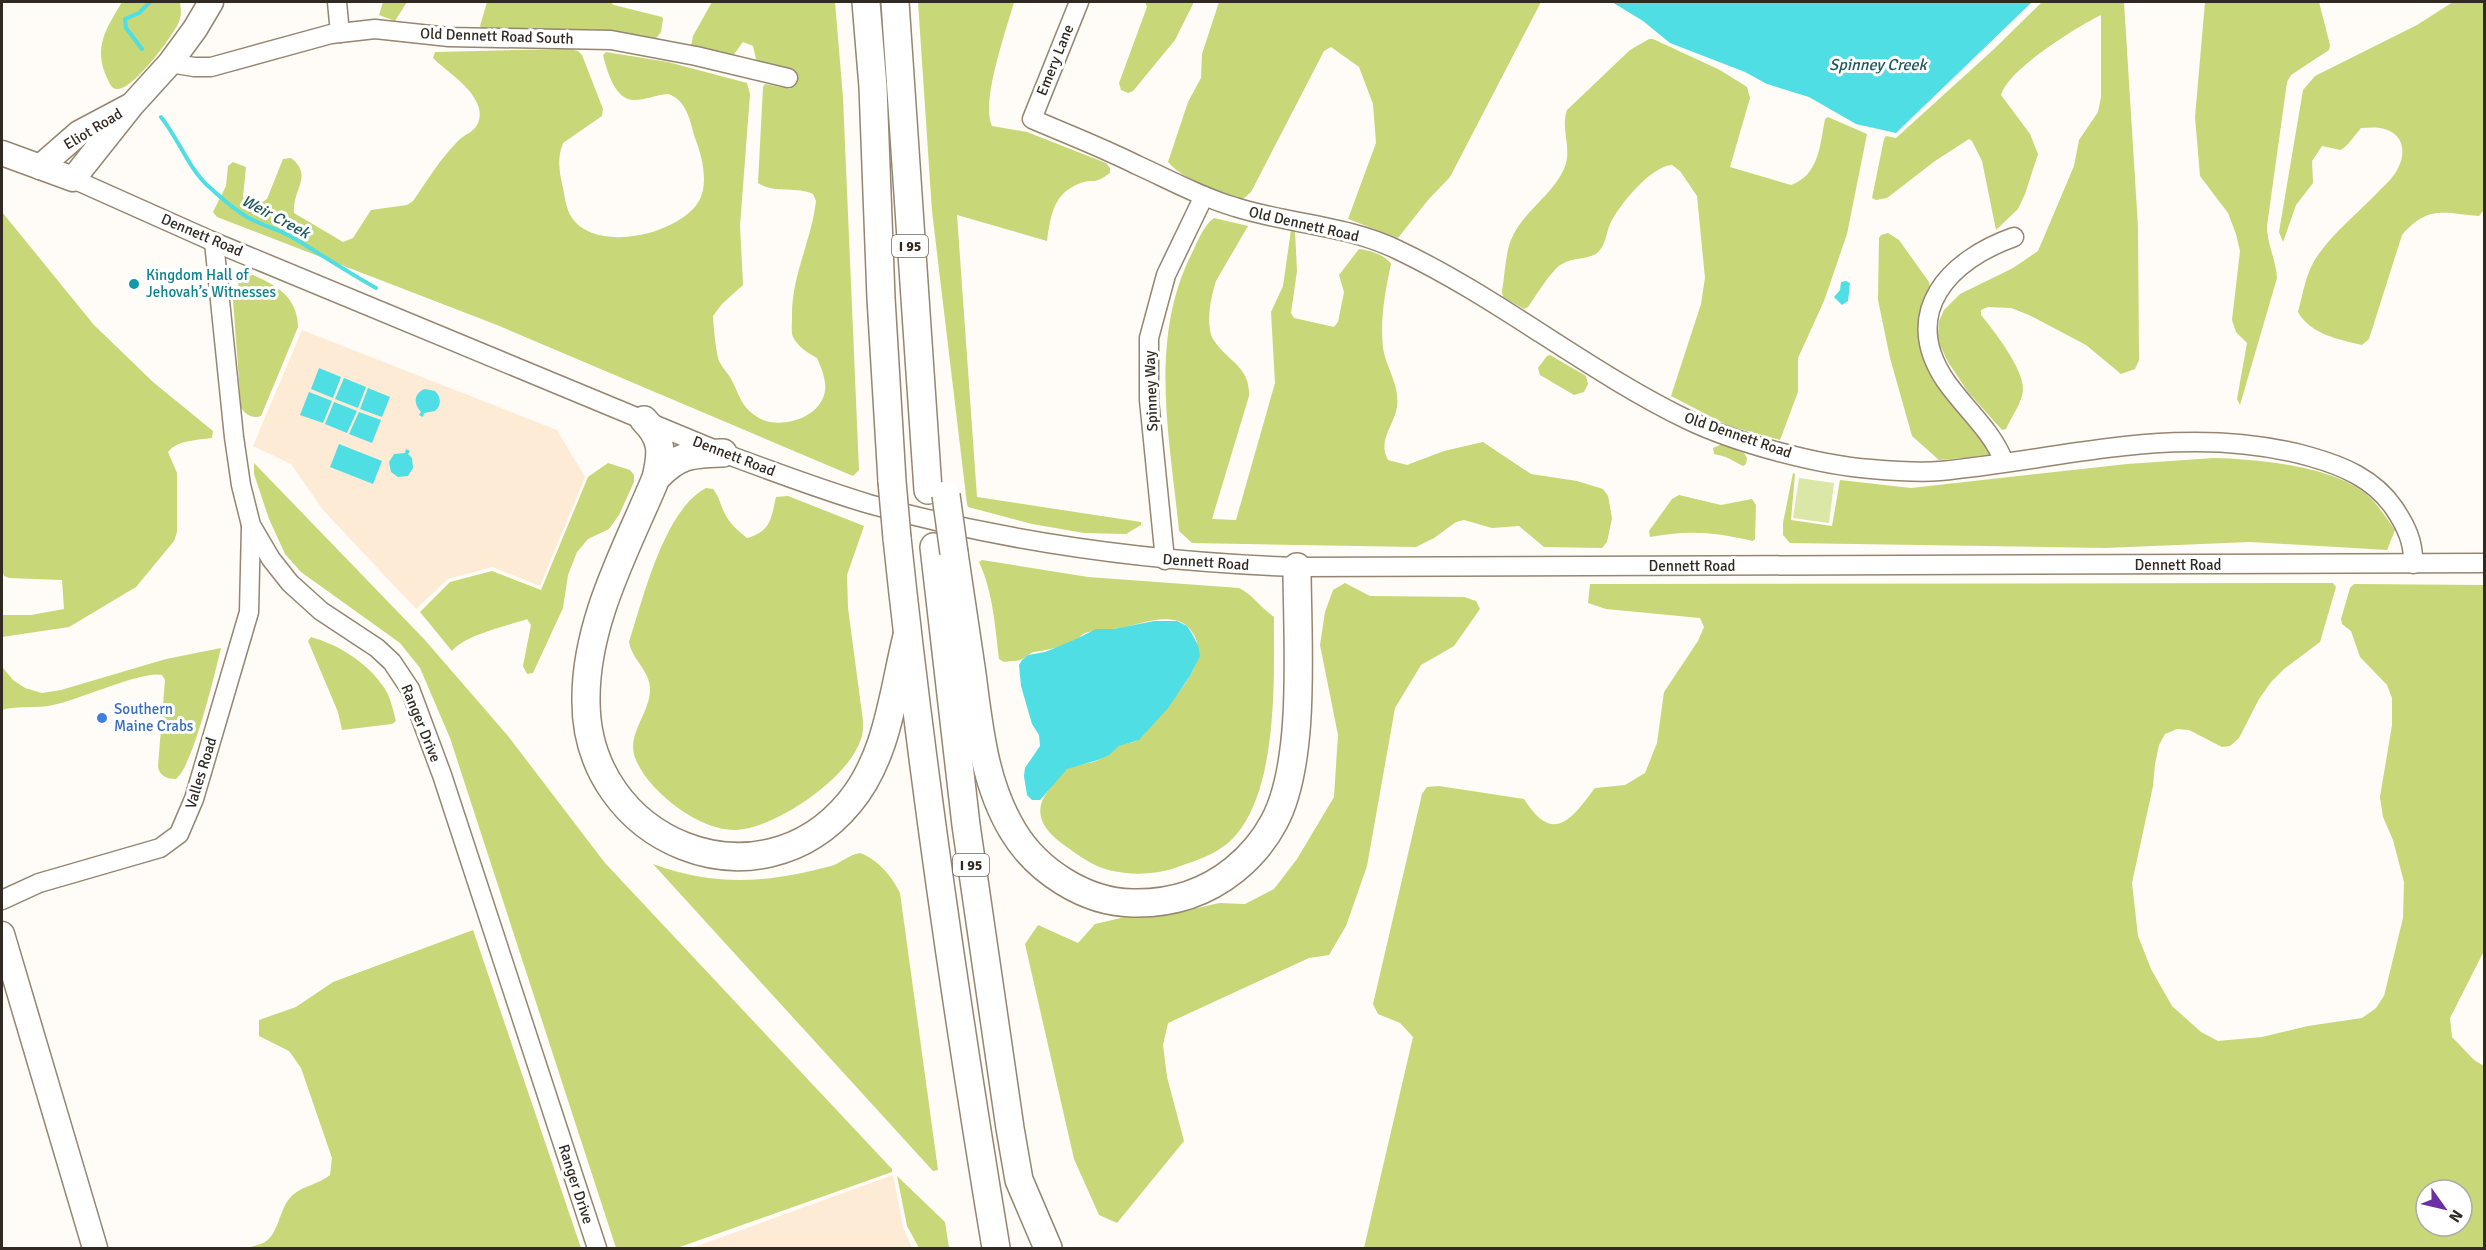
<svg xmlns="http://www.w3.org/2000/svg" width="2486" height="1250" font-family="Signika,sans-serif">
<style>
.built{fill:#feebd5}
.green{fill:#dbe7a7}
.forest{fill:#c8d778;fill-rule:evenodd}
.water{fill:#4edee3}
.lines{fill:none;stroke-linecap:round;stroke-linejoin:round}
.stream{stroke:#4edee3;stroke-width:4}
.minor-casing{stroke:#968571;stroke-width:21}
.major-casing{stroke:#968571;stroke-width:27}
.highway-casing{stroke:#968571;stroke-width:30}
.minor{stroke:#fff;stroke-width:18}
.major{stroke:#fff;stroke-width:24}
.highway{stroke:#fff;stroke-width:27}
.highway-bridge-casing{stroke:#968571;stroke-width:30;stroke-linecap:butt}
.highway-bridge{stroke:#fff;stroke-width:27}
.culture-dot{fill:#0f9aa8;stroke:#fff;stroke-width:2}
.shop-dot{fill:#3f7fe0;stroke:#fff;stroke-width:2}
.labels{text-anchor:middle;stroke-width:6;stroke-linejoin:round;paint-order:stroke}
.shield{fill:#fff;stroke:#6f6a64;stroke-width:1.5}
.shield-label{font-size:14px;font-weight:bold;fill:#312a22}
.street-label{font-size:15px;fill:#312a22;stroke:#fff}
.culture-label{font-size:15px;fill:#0d838f;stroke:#fff;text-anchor:start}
.shop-label{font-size:15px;fill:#366cbe;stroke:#fff;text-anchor:start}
.water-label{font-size:16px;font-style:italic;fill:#1d595b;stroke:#fff}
</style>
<rect width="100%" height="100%" fill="#fffbf7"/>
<g class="built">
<path d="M302 330 557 430 585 477 540 586 492 567 448 579 416 609 323 510 291 464 253 446Z"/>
<path d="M893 1175 903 1228 912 1248H692Z"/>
</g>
<path class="green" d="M1799 478 1834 483 1829 523 1793 518Z"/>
<g class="forest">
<path d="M122 2H180C181 9 182 17 178 24 171 38 132 92 116 89 111 88 109 82 107 78 93 47 106 29 122 2Z"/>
<path d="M383 2H407L395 21 379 15Z"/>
<path d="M487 2H610L614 5 662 17 663 19 661 32 655 40 591 29H483L480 26Z"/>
<path d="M712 2H835L843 98 859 470 853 476 497 325 217 217 213 212 226 186 228 166 233 162 246 167 243 197 248 202 258 205 267 199 283 159 291 158C314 176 292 189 294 213L343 242 353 238 371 210 407 205 413 201C427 181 440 159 458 141 464 134 474 133 478 123 481 115 480 109 476 101 467 83 447 72 433 58L435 52 569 49 578 51 582 55 603 109 602 116 563 143C557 159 559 171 563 188 565 198 566 209 572 218 597 254 680 234 699 201 709 183 702 156 695 138 690 121 687 100 668 94 656 95 645 100 634 100 615 100 607 71 603 55L606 52 668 62 747 83 750 94 740 226 743 285 722 304 713 316C714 330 715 345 718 358 720 365 726 371 730 377 740 394 739 406 759 418 778 429 814 420 823 398 829 385 822 370 817 358 808 353 798 347 793 337 791 332 792 324 792 318 791 276 811 243 816 201L813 194C796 186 775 194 758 183L763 87 765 84 790 89 794 86 797 74 757 63 753 46 743 42 732 57 694 49 691 46 693 36Z"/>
<path d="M918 2H1014C1007 28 980 103 992 126L1027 132 1106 163 1110 168V173C1107 175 1102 179 1098 180 1094 182 1089 180 1084 182 1054 191 1051 213 1047 241L957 215 977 497 1141 522V525L1126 534 1084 533 1032 524 968 507 967 504 932 211Z"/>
<path d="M1145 2H1194L1175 40 1133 91 1128 93 1121 90 1119 83 1147 7Z"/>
<path d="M1219 2H1541L1450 177 1428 200 1398 238 1348 219 1376 143 1373 104 1359 67 1331 47 1324 51 1251 192 1243 199C1219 190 1185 182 1168 162L1188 102 1201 78 1202 54Z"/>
<path d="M2042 2H2124L2138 227 2139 360 2135 369 2121 374 2086 345 2029 315 2011 308 1988 307 1981 310V315C1994 331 2024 369 2023 390 2022 403 2011 417 2006 429L2002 430 1968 392 1948 362 1940 345 1938 335 1939 321 1944 310 1960 294 2013 268 2038 251 2074 166 2079 140 2098 112 2101 97V15C2078 26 2007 70 2001 95L2030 134 2038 154 2025 194 2018 209 1996 230 1982 161 1972 141 1969 139 1935 161 1887 198 1876 200 1872 198 1884 139 1886 136 1896 138 1993 50Z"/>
<path d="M2205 2H2319L2330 45 2329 50 2291 75 2287 82 2267 226C2267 244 2276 260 2277 278L2240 405 2237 399 2247 343 2236 332 2232 320 2240 251 2236 234 2228 213 2200 176 2195 117Z"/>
<path d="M2453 2H2484V210L2479 216C2443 213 2428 205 2402 235L2369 339 2362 345C2340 340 2310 334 2298 312 2303 294 2306 271 2318 255 2335 231 2359 212 2379 191 2386 184 2395 176 2399 166 2403 158 2404 147 2399 139 2390 126 2375 127 2361 128L2348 144 2341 150 2322 146 2312 161 2313 183 2296 205 2283 242 2279 232 2303 90 2315 76 2417 25Z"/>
<path d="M1649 39H1653L1720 70 1747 87 1750 98 1730 167 1791 185C1819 175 1820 145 1825 119L1828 117 1867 134 1847 234 1824 301 1798 358V392L1780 440 1729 426 1671 396 1701 304 1705 278 1697 196 1680 171 1672 165C1651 166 1619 205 1610 224 1606 233 1606 246 1597 253 1588 260 1572 257 1562 264 1551 270 1536 296 1528 307L1524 309 1503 297 1502 291C1505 275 1505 255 1511 240 1522 212 1552 196 1564 169 1573 149 1560 129 1567 110L1630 50Z"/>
<path d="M2 212 94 325 153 382 213 431 212 438C198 440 177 440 168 452L177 473V532L174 541 136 587 69 627 2 637V615H31L64 609 62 580 9 578 4 576 2 570Z"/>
<path d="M1214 218 1248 226 1216 281C1211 296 1204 328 1215 342 1230 363 1250 367 1249 396L1212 519 1236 520 1275 383 1271 312 1283 286 1291 230 1295 231 1297 271 1291 313 1294 318 1334 327 1338 322 1344 292 1339 275 1359 249C1369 250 1386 255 1391 264 1385 292 1380 319 1383 348 1386 368 1400 385 1397 407 1394 426 1377 440 1388 460L1407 465 1444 451 1483 442 1531 474 1577 481 1603 489 1608 496 1612 518 1607 542 1602 548 1544 547 1519 526 1492 528 1464 520 1456 522 1434 538 1416 547 1192 543 1179 531C1170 438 1148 340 1192 253 1198 241 1203 226 1214 218Z"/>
<path d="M1888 233 1899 240 1929 282C1931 290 1927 292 1924 300 1915 320 1917 342 1926 362L1993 453 1990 456 1939 460 1912 436 1890 358 1878 300 1879 238 1881 235Z"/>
<path d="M253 275C278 286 297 297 298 327L261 416C253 419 245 415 241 407L233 300 240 280 246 276Z"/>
<path d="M1550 355 1586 376 1588 384 1584 392 1574 395 1540 375 1538 368 1547 356Z"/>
<path d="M1722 444 1744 453 1747 458 1746 464 1743 466 1726 457 1714 454 1713 448Z"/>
<path d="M2214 458C2257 459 2332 466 2366 494 2378 504 2386 518 2395 530L2387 550 2250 542 2105 548 1790 543 1783 535V523L1793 473 1795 474 1791 520 1832 526 1840 480 1911 488 2127 464Z"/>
<path d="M254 463 424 639 508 736 605 863 892 1169V1172L677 1248H616L450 738 420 668 400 643 301 572 285 554 269 519 254 474Z"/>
<path d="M608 463 630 470 634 475V482L619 515 609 529 588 539 577 552 568 575 563 608 533 673 527 674 523 666 531 625 527 619C507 626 465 635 452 651L420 612 450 582 492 571 541 590 588 477Z"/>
<path d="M706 488 713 489C719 497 720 503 724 512 729 523 738 531 747 538 771 531 771 519 776 497L788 496 864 526 847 575 848 608 863 721C863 727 863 734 861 739 849 778 776 828 736 830 700 831 650 793 636 760 625 736 649 715 650 691 651 671 632 660 629 642 643 599 664 510 706 488Z"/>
<path d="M1679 495 1721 505 1752 499 1756 505 1755 539 1753 541C1712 532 1692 530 1650 537L1649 531 1672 499Z"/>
<path d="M982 560 1088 577 1239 588C1253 595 1261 608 1274 617 1274 678 1278 788 1235 836 1219 854 1197 860 1175 868 1148 877 1110 876 1086 860 1058 841 1023 822 1050 788 1055 781 1061 771 1069 768 1077 765 1087 764 1096 761 1106 757 1110 751 1119 746 1124 743 1131 743 1136 741 1144 737 1149 727 1154 720 1174 697 1218 658 1188 627 1172 611 1140 624 1121 628 1108 630 1098 629 1085 633 1081 635 1078 639 1074 641 1061 647 1048 650 1034 652 1029 653 1027 657 1022 659 1017 662 1010 661 1004 662L999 659C995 626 993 592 979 562Z"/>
<path d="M1345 583 1370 596 1464 597 1476 601 1480 609 1454 646 1421 665 1395 708 1367 866 1346 926 1329 955 1309 958 1168 1023 1163 1045 1167 1077 1184 1141 1117 1223 1099 1215 1074 1159 1025 944 1038 925 1078 943 1095 924 1121 918 1163 916 1219 903 1245 904 1274 889 1297 859 1334 797 1338 735 1320 645 1325 612 1333 590Z"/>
<path d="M2333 583 2336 587 2320 642 2284 669 2271 682 2259 699 2239 738 2230 746 2222 747 2189 730 2177 729 2165 734 2159 745 2155 764 2153 786 2132 883 2138 936 2151 969 2172 1006 2201 1032 2218 1041 2262 1037 2308 1026 2362 1018 2376 1008 2384 996 2403 918 2404 882 2393 840 2383 817 2380 797 2392 725V698L2387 685 2360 657 2351 631 2342 624 2341 619 2350 588 2354 584 2484 585V951L2450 1018 2452 1037 2474 1060 2484 1066V1248H1364L1413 1037 1400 1023 1378 1014 1373 1004 1422 794 1427 787 1439 786 1524 799C1553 845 1571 820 1595 788L1625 785 1645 773 1657 743 1664 692 1698 641 1704 627 1700 618 1606 609 1588 603 1590 584ZM2426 1190H2462V1226H2426Z"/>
<path d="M311 637C340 645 369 664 385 689 391 698 393 711 396 721L392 724 342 730 338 712 308 641Z"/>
<path d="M221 648C215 673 193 766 176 779 167 779 159 776 158 766L165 680 162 675C143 670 76 701 53 705 36 709 18 705 2 710V659L3 668 13 680 25 688 42 693 61 690 166 659Z"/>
<path d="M860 853C877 859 892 876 900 893L938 1170 933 1171 653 864C716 887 767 883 831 866 841 863 848 855 860 853Z"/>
<path d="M473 930 581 1248H247C253 1246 260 1245 265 1242 279 1233 279 1210 290 1198 300 1186 318 1185 330 1175L332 1158 301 1068 289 1051 259 1036V1020L296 1007 333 982Z"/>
<path d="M897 1176 945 1222 949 1248H919L907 1226Z"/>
</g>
<g class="water">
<path d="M1612 2H2032L1896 133 1856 124 1809 97 1767 84 1745 72 1670 43 1643 21Z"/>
<path d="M1846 281 1850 283 1848 301 1842 305 1834 297 1840 290 1841 282Z"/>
<path d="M319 368 341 377 333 398 311 389Z"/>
<path d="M344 378 366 387 358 408 335 399Z"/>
<path d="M368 388 390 397 382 417 360 409Z"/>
<path d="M425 389 435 391C441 397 442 405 435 411L424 413 423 417 419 415 421 412C413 403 414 393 425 389Z"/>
<path d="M309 392 332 401 323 423 300 415Z"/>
<path d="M334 402 357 411 347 433 325 424Z"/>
<path d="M359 412 381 420 372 443 349 434Z"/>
<path d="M339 444 382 461 373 484 330 467Z"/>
<path d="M406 449 410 451 408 454 412 458 413 468 408 476 398 477 391 472 389 462 394 454 405 453Z"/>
<path d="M1154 621H1177L1187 626 1191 632 1198 645 1200 656 1190 676 1168 708 1139 740 1119 746 1109 755 1098 760 1067 769 1040 800H1032L1027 795 1024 776 1025 768 1040 746 1039 735 1032 724 1021 686 1019 665 1022 660 1028 655 1045 652 1074 640 1096 629H1114Z"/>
</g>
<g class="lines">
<g class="stream">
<path d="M142 49 126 28 125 19 139 13 150 2"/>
<path d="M161 117C178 138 188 167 207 185 219 196 233 209 247 217 262 226 282 230 297 240 323 256 349 273 376 288"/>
</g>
<defs>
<g id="minor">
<path d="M337 2 340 33"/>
<path d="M1079 2 1032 119C1067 134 1103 148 1137 165 1170 180 1201 197 1235 207 1288 224 1347 225 1398 250 1499 298 1587 371 1688 420 1736 443 1818 465 1871 469 1894 471 1917 473 1940 471 2066 459 2185 421 2311 457 2343 466 2374 479 2394 508 2406 526 2414 542 2413 564"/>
<path d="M170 63 194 67H211L331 34 375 29 449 37 611 40 696 56 788 78"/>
<path d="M73 179 214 242 723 453C771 471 819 489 869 504 1009 543 1152 562 1297 567L2484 563"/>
<path d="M214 242 234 437 241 485 251 525 271 559 290 583 321 611 377 648 392 662 410 689 442 775 597 1248"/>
<path d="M2004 462C1992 430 1964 408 1945 380 1900 312 1949 260 2014 237"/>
<path d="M1165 560 1149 400V338L1166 275 1204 196"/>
<path d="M2 900 39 883 160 848 179 834 194 799 249 612 251 526"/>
</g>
<g id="major">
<path d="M2 153 73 179 131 106 170 63 195 29 211 2"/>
<path d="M40 167 79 133 128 107"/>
<path d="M2 934 95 1248"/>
</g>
<g id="highway">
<path d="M866 2 873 87 881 298 892 481"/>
<path d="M895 2 928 490"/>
<path d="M644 420C663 439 662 452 656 478 627 548 585 622 586 701 586 842 759 913 850 802 888 756 893 692 907 636"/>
<path d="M656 478C679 454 691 454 723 453"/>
<path d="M897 538C922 776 957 1012 996 1248"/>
<path d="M934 547 966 825 1010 1128 1019 1180 1048 1248"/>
<path d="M954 553C960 593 966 633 972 674 979 727 984 783 1013 831 1037 871 1085 902 1132 903 1169 904 1204 894 1234 870 1250 857 1264 841 1274 822 1307 761 1297 638 1297 567"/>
</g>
</defs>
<use href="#minor" class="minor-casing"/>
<use href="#major" class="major-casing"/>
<use href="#highway" class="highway-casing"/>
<use href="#minor" class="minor"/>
<use href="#major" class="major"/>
<use href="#highway" class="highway"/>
<defs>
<g id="highway-bridge">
<path d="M892 481 897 538"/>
<path d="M946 495 954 553"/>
</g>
</defs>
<use href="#highway-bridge" class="highway-bridge-casing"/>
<use href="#highway-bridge" class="highway-bridge"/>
</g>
<circle class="culture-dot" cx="134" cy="284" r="6"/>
<circle class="shop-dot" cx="102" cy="718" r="6"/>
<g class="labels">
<g class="shield">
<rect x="892" y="235" width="36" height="22" rx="4.5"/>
<rect x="953" y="854" width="36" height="22" rx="4.5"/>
</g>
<g class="shield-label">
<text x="910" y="251">I 95</text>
<text x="971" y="870">I 95</text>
</g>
<g class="street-label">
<text transform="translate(497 36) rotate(2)" y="5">Old Dennett Road South</text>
<text transform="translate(1055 60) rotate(-68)" y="5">Emery Lane</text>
<text transform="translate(93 129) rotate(-31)" y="5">Eliot Road</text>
<text transform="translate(1304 224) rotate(13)" y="5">Old Dennett Road</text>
<text transform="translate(202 235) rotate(23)" y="5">Dennett Road</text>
<text transform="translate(1151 391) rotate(-92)" y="5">Spinney Way</text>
<text transform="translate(1738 435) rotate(19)" y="5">Old Dennett Road</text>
<text transform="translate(734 456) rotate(21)" y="5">Dennett Road</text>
<text transform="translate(1206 562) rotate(4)" y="5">Dennett Road</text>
<text x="2178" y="570">Dennett Road</text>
<text x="1692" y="571">Dennett Road</text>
<text transform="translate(421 723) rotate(68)" y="5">Ranger Drive</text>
<text transform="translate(201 773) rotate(-73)" y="5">Valles Road</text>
<text transform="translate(576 1184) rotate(72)" y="5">Ranger Drive</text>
</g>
<g class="culture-label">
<text x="146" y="280">Kingdom Hall of<tspan x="146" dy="17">Jehovah’s Witnesses</tspan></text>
</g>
<g class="shop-label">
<text x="114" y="714">Southern<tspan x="114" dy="17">Maine Crabs</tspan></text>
</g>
<g class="water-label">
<text x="1878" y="70">Spinney Creek</text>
<text transform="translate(276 216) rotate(28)" y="6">Weir Creek</text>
</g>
</g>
<rect width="2486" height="1250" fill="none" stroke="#312a22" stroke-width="6"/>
<g transform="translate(2444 1208) rotate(124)"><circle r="28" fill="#ffffff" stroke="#adaaa7" stroke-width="1.5"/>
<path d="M0-4.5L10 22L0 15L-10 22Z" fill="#6d2fa4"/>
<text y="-9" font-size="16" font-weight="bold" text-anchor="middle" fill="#312a22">N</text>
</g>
</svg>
